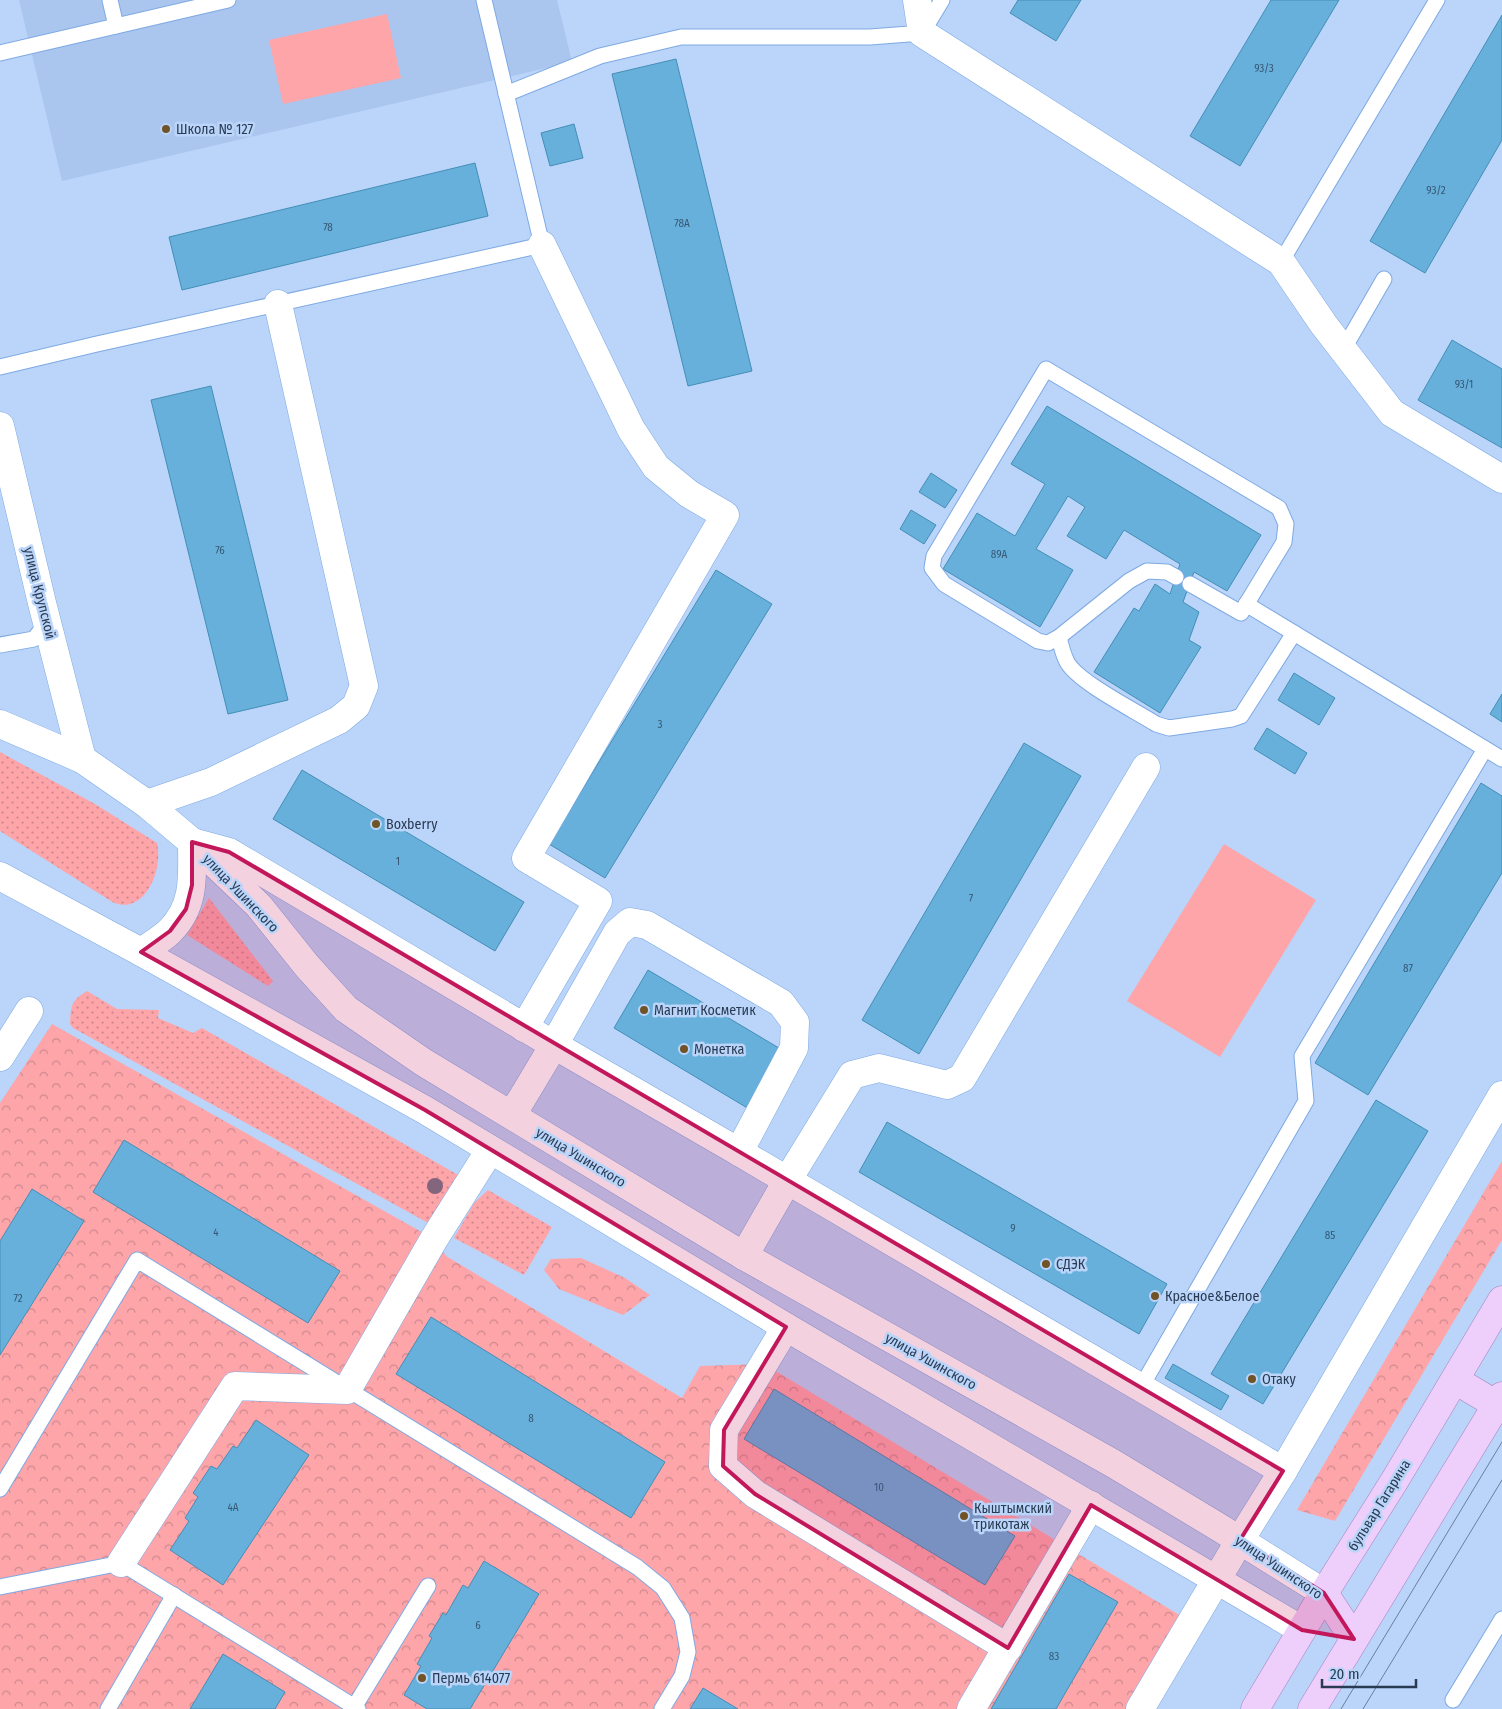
<svg xmlns="http://www.w3.org/2000/svg" width="1502" height="1709" font-family="'Fira Sans Condensed',sans-serif">
<style>
.built{fill:#aac6ee}
.grass{fill:url(#grass-dots)}
.forest{fill:url(#forest-crowns)}
.pitch{fill:#fea5aa}
.building{fill:#66b0db;stroke:#448eb7}
.lines{fill:none;stroke-linecap:round;stroke-linejoin:round}
.lane-casing{stroke:#7ea9e3;stroke-width:17}
.street-casing{stroke:#7ea9e3;stroke-width:29}
.secondary-casing{stroke:#7ea9e3;stroke-width:29}
.primary-casing{stroke:#a285bf;stroke-width:29}
.lane{stroke:#fff;stroke-width:15}
.street{stroke:#fff;stroke-width:28}
.secondary{stroke:#fff;stroke-width:28}
.primary{stroke:#eecefb;stroke-width:28}
.tram{stroke:#697f9d;stroke-width:1}
.tree{fill:#83657e}
.marked{fill:#c2185b;fill-opacity:0.2;stroke:#c2185b;stroke-width:4;stroke-linejoin:round}
.poi-dot{fill:#705326;stroke:#bad5f9;stroke-width:2}
.labels{text-anchor:middle;stroke-width:5;stroke-linejoin:round;paint-order:stroke}
.number-label{font-size:11px;fill:#385875}
.poi-label{font-size:14px;fill:#293b53;stroke:#bad5f9;text-anchor:start}
.street-label{font-size:14px;fill:#293b53;stroke:#bad5f9}
</style>
<defs>
<pattern id="grass-dots" width="8" height="8" patternUnits="userSpaceOnUse" patternTransform="scale(1.25)"><rect width="8" height="8" fill="#fea5aa"/><path d="M2 2h.1M6 6h.1" fill="none" stroke="#ce888d" stroke-width="1.8" stroke-linecap="round"/></pattern>
<pattern id="forest-crowns" width="20" height="18" patternUnits="userSpaceOnUse" patternTransform="scale(1.25)"><rect width="20" height="18" fill="#fea5aa"/><path d="M2 6a3 3 0 1 1 6 0M12 15a3 3 0 1 1 6 0" fill="none" stroke="#ce888d"/></pattern>
</defs>
<rect width="100%" height="100%" fill="#bad5f9"/>
<path class="built" d="M19 0H557L572 62 62 181Z"/>
<g class="grass">
<path d="M0 752 95 804 157 843C162 863 152 898 130 904 125 906 119 904 114 903L0 831Z"/>
<path d="M209 898 273 981 268 986 187 935Z"/>
<path d="M87 991 117 1009 159 1010 158 1018 193 1033 202 1028 458 1175 430 1224 73 1028 70 1024C71 1005 71 1001 87 991Z"/>
<path d="M488 1190 552 1227 524 1275 454 1238 474 1203Z"/>
</g>
<g class="forest">
<path d="M52 1024 434 1239 446 1256 682 1398 700 1366 764 1364 1191 1622 1140 1709H0V1103Z"/>
<path d="M1502 1161V1240L1335 1521 1297 1510Z"/>
<path d="M581 1258 625 1278 650 1295 623 1315 559 1289 544 1270 551 1259Z"/>
</g>
<g class="pitch">
<path d="M387 14 401 78 283 104 269 40Z"/>
<path d="M1224 844 1316 900 1220 1057 1127 1001Z"/>
</g>
<g class="building">
<path d="M1018 0H1081L1056 41 1010 13Z"/>
<path d="M1271 0H1339L1240 166 1190 136Z"/>
<path d="M1502 15V140L1425 273 1370 241Z"/>
<path d="M676 59 752 371 688 386 612 74Z"/>
<path d="M574 124 583 158 550 166 541 133Z"/>
<path d="M475 163 488 216 182 290 169 237Z"/>
<path d="M1452 340 1502 369V448L1418 400Z"/>
<path d="M211 386 288 700 228 714 151 400Z"/>
<path d="M1047 406 1261 535 1227 591 1194 572 1183 602 1199 612 1189 640 1201 647 1160 713 1094 672 1134 608 1139 611 1155 584 1170 594 1180 564 1124 530 1106 559 1067 536 1085 507 1068 496 1036 549 1073 570 1040 627 943 569 977 513 1015 536 1045 484 1011 464Z"/>
<path d="M931 473 957 490 945 508 919 492Z"/>
<path d="M911 510 936 525 924 544 900 529Z"/>
<path d="M716 570 772 604 605 878 549 844Z"/>
<path d="M1294 673 1335 698 1319 725 1278 700Z"/>
<path d="M1502 694V722L1490 714Z"/>
<path d="M1267 728 1307 753 1295 774 1254 749Z"/>
<path d="M1024 743 1081 776 919 1054 862 1020Z"/>
<path d="M302 770 524 902 495 951 273 819Z"/>
<path d="M1481 783 1502 796V873L1368 1095 1315 1063Z"/>
<path d="M648 970 789 1054 754 1112 614 1028Z"/>
<path d="M1376 1100 1428 1131 1263 1404 1211 1374Z"/>
<path d="M887 1122 1167 1284 1139 1334 859 1172Z"/>
<path d="M124 1140 340 1271 308 1323 93 1192Z"/>
<path d="M32 1189 84 1221 0 1355V1241Z"/>
<path d="M431 1317 665 1462 631 1518 396 1374Z"/>
<path d="M1173 1364 1229 1396 1221 1410 1165 1378Z"/>
<path d="M774 1389 1015 1536 985 1585 744 1439Z"/>
<path d="M256 1420 309 1455 223 1585 170 1550 189 1521 185 1518 198 1497 193 1493 211 1466 217 1469 233 1446 237 1448Z"/>
<path d="M484 1561 539 1594 470 1709H427L404 1695 421 1666 417 1664 432 1638 429 1636 443 1613 446 1615 463 1585 468 1588Z"/>
<path d="M1069 1574 1118 1602 1056 1709H991Z"/>
<path d="M223 1654 285 1692 275 1709H190Z"/>
<path d="M703 1688 738 1709H690Z"/>
</g>
<g class="lines">
<defs>
<g id="lane">
<path d="M110 0 116 26"/>
<path d="M0 53 228 0"/>
<path d="M506 94 600 56 681 37H870L922 33 942 0"/>
<path d="M1281 262 1437 0"/>
<path d="M1343 350 1384 279"/>
<path d="M0 367 97 344 542 245 484 0"/>
<path d="M1176 577 1167 572 1147 571 1129 581 1059 637 1048 643 1038 641 944 584 932 568 934 556 1046 369 1279 508 1286 524 1284 542 1241 613 1190 584"/>
<path d="M1246 604 1502 759"/>
<path d="M1059 637C1061 646 1063 654 1067 662 1078 682 1134 710 1156 724L1169 728 1232 719 1241 716 1294 633"/>
<path d="M0 645 34 639 48 621"/>
<path d="M1140 1389 1306 1101 1302 1056 1485 749"/>
<path d="M0 1489 137 1260 637 1567 663 1588 682 1618 688 1652 682 1676 662 1709"/>
<path d="M0 1587 121 1563 358 1709"/>
<path d="M1453 1700 1502 1619"/>
<path d="M108 1709 174 1595"/>
<path d="M353 1709 428 1586"/>
</g>
<g id="street">
<path d="M917 0 922 33 1281 262 1324 325 1392 413 1502 479"/>
<path d="M0 426 42 603 82 759"/>
<path d="M147 804 211 782 339 720 356 706 364 686 278 304"/>
<path d="M192 842 229 852 554 1045 739 1152 1283 1471"/>
<path d="M524 1028 598 901 526 858 725 515 689 494 656 467 631 429 542 245"/>
<path d="M0 1057 29 1011"/>
<path d="M512 1115 554 1045 617 933 630 922 647 925 781 1003 795 1022 794 1048 739 1152"/>
<path d="M744 1256 787 1181 852 1075 879 1068 947 1085 962 1078 1146 767"/>
<path d="M786 1327 724 1430 723 1466 755 1494 1008 1648"/>
<path d="M121 1563 235 1386 347 1390 434 1239 490 1150"/>
<path d="M971 1709 1091 1505"/>
<path d="M1140 1709 1240 1540 1283 1471 1502 1095"/>
</g>
<g id="secondary">
<path d="M0 724 82 759 147 804 192 842 259 906 307 966 346 1009 423 1062 744 1256 1114 1464 1220 1528 1324 1593"/>
<path d="M0 876 141 952 425 1110 786 1327 1302 1630"/>
<path d="M141 952C151 945 162 939 170 931 196 905 192 875 192 842"/>
</g>
<g id="primary">
<path d="M1455 1380 1497 1405"/>
<path d="M1324 1593 1354 1639"/>
<path d="M1255 1709 1324 1593 1395 1480 1502 1300"/>
<path d="M1312 1709 1502 1396"/>
</g>
</defs>
<use href="#lane" class="lane-casing"/>
<use href="#street" class="street-casing"/>
<use href="#secondary" class="secondary-casing"/>
<use href="#primary" class="primary-casing"/>
<use href="#lane" class="lane"/>
<use href="#street" class="street"/>
<use href="#secondary" class="secondary"/>
<use href="#primary" class="primary"/>
<g class="tram">
<path d="M1341 1709 1502 1442"/>
<path d="M1363 1709 1502 1480"/>
</g>
</g>
<circle class="tree" cx="435" cy="1186" r="8"/>
<path class="marked" d="M192 842 229 852 1283 1471 1240 1540 1324 1593 1354 1639 1302 1630 1091 1505 1008 1648 755 1494 723 1466 724 1430 786 1327 425 1110 141 952 170 931 186 909 192 885Z"/>
<g class="poi-dot">
<circle cx="166" cy="129" r="5"/>
<circle cx="376" cy="824" r="5"/>
<circle cx="644" cy="1010" r="5"/>
<circle cx="684" cy="1049" r="5"/>
<circle cx="1046" cy="1264" r="5"/>
<circle cx="1155" cy="1296" r="5"/>
<circle cx="1252" cy="1379" r="5"/>
<circle cx="964" cy="1516" r="5"/>
<circle cx="422" cy="1678" r="5"/>
</g>
<g class="labels">
<g class="number-label">
<text x="1264" y="72">93/3</text>
<text x="1436" y="194">93/2</text>
<text x="682" y="227">78А</text>
<text x="328" y="231">78</text>
<text x="1464" y="388">93/1</text>
<text x="220" y="554">76</text>
<text x="999" y="558">89А</text>
<text x="660" y="728">3</text>
<text x="398" y="865">1</text>
<text x="971" y="902">7</text>
<text x="1408" y="972">87</text>
<text x="1013" y="1232">9</text>
<text x="216" y="1236">4</text>
<text x="1330" y="1239">85</text>
<text x="18" y="1302">72</text>
<text x="531" y="1422">8</text>
<text x="879" y="1491">10</text>
<text x="233" y="1511">4А</text>
<text x="478" y="1629">6</text>
<text x="1054" y="1660">83</text>
</g>
<g class="poi-label">
<text x="176" y="134">Школа № 127</text>
<text x="386" y="829">Boxberry</text>
<text x="654" y="1015">Магнит Косметик</text>
<text x="694" y="1054">Монетка</text>
<text x="1056" y="1269">СДЭК</text>
<text x="1165" y="1301">Красное&amp;Белое</text>
<text x="1262" y="1384">Отаку</text>
<text x="974" y="1513">Кыштымский<tspan x="974" dy="16">трикотаж</tspan></text>
<text x="432" y="1683">Пермь 614077</text>
</g>
<g class="street-label">
<text transform="translate(40 593) rotate(76)" y="5">улица Крупской</text>
<text transform="translate(241 893) rotate(46)" y="5">улица Ушинского</text>
<text transform="translate(581 1157) rotate(31)" y="5">улица Ушинского</text>
<text transform="translate(931 1361) rotate(29)" y="5">улица Ушинского</text>
<text transform="translate(1379 1505) rotate(-58)" y="5">бульвар Гагарина</text>
<text transform="translate(1279 1567) rotate(34)" y="5">улица Ушинского</text>
</g>
</g>
<path d="M1322 1679v8h94v-8" fill="none" stroke="#293b53" stroke-width="2.5"/>
<text x="1330" y="1679" font-size="15" fill="#293b53" stroke="#bad5f9" stroke-width="4" paint-order="stroke">20 m</text>
</svg>
